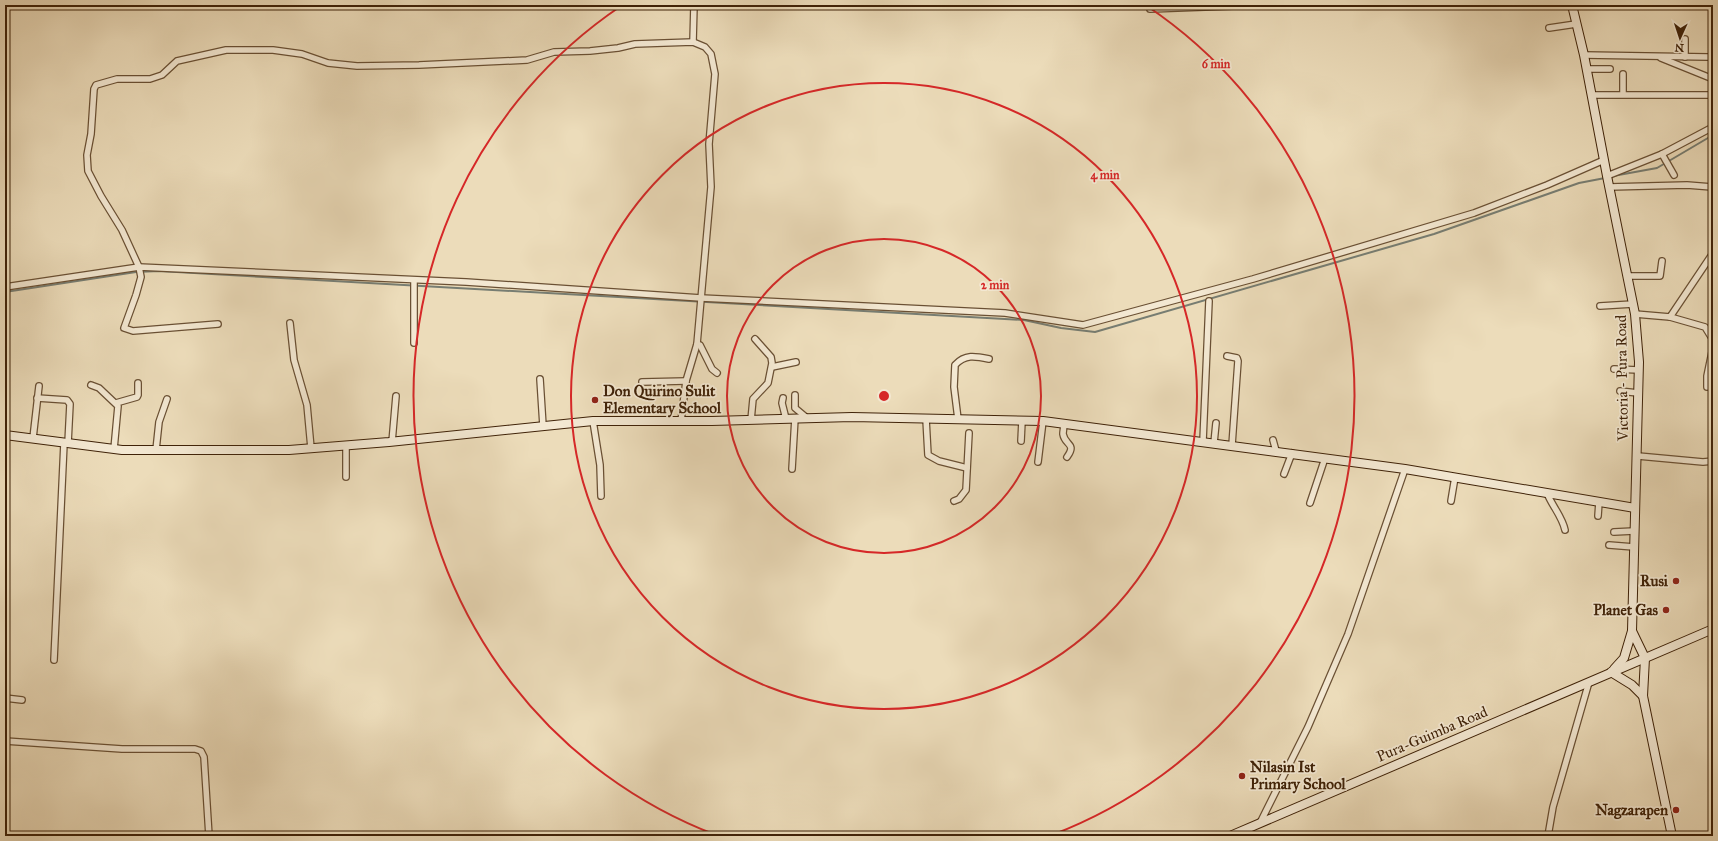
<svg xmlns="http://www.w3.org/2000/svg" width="1718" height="841" font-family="'IM FELL Great Primer',serif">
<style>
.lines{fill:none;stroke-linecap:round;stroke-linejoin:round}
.stream{stroke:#777d72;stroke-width:2}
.street-casing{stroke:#6a5034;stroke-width:8}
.secondary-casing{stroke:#3f2208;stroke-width:10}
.street{stroke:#f3e8d2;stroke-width:5.5}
.secondary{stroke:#f3e8d2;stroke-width:8}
.ring{fill:none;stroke:#d62828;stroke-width:2}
.poi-dot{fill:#8f2418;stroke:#f3e8d2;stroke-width:1.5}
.labels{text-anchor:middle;stroke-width:3.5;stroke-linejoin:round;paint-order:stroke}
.street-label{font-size:15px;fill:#3f2208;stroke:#f3e8d2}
.poi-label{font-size:15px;font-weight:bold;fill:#3f2208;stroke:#f3e8d2;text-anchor:end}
.centre{fill:#d62828;stroke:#f3e8d2;stroke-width:2}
.ring-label{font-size:12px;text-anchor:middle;font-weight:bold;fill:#d62828;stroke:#f3e8d2;stroke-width:3.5;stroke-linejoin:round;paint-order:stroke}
</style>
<rect width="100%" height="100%" fill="#ecdcba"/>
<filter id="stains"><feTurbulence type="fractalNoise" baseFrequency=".005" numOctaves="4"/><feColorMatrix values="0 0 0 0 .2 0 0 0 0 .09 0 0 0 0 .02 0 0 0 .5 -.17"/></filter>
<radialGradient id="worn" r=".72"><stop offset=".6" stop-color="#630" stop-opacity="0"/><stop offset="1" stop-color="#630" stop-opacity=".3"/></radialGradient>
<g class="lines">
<g class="stream">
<path d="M1613 176 1657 168 1713 135"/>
<path d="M5 292 136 272 159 271 1024 320 1061 328 1095 332 1434 234 1579 183 1605 178"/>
</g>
<defs>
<g id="street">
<path d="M1150 9 1260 5"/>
<path d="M1549 28 1576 24"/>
<path d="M1685 39V57"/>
<path d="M693 42 694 5"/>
<path d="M1584 55 1708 57"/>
<path d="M1661 58 1713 79"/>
<path d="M1587 69H1610"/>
<path d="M1623 94V74"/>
<path d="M1592 95H1713"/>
<path d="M1662 154 1674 175"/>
<path d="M1607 176 1662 154 1713 127"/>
<path d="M1609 187 1687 185 1712 187"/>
<path d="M1627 276H1660L1662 261"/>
<path d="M414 280V343"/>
<path d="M5 287 139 267 466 282 701 298 1005 313 1083 325 1253 279 1474 213 1547 185 1604 160"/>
<path d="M1600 306 1633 304"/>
<path d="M1635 314 1670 317 1713 253"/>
<path d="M1670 317 1705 327 1713 340"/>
<path d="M290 323 294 360 307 405 311 448"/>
<path d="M218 324 133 331 124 328 136 295 141 277 139 267 122 230 101 196 88 171 87 155 91 134 94 89 96 85 117 79H150L162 75 177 61 226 50H273L302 54 328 63 357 66 419 65 527 60 554 52 590 51 618 48 635 44 693 42 705 47 711 54 715 74 709 144 711 187 697 344 686 381 681 421"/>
<path d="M697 344 700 345 712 369 717 373"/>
<path d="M1227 356 1237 358 1238 361 1232 445"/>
<path d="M772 367 796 362"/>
<path d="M1614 369 1639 370"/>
<path d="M540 379 543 426"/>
<path d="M642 382 686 381"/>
<path d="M91 385 99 388 118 406 114 449"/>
<path d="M1707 387V376L1713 347"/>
<path d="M1620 391 1638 393"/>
<path d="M795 395V408L807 418"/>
<path d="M37 398 67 400 70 404 68 443"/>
<path d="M783 398 782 403 786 419"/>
<path d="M116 403 137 397 138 395V383"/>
<path d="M926 419 928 455 939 461 967 468"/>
<path d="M958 419 954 387 955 365C965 354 975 356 989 359"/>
<path d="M751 420 753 399 768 383 772 363 771 357 755 339"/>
<path d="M593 421 600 465 601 496"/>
<path d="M1064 424C1064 427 1063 431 1063 434 1065 446 1077 443 1067 457"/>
<path d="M33 438 39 386"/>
<path d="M1273 440 1276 451"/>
<path d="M1021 441 1022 421"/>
<path d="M1203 441 1209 301"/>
<path d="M392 442 396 396"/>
<path d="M1214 443 1216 423"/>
<path d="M346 445V477"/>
<path d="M156 450 159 422 167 399"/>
<path d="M1638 456 1703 462 1713 461"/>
<path d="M1038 462 1043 421"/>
<path d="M792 469 795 418"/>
<path d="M1284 474 1292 453"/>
<path d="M1547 493C1552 506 1562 516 1565 530"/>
<path d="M954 501 959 499 966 490 969 433"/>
<path d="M1451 501 1455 477"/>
<path d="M1310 503 1325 458"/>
<path d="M1598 516 1599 502"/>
<path d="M1614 532 1634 531"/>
<path d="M1609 545 1634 547"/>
<path d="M54 660 64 443"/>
<path d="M5 698 22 700"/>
<path d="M5 741 122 749H195L201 751 204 757 209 836"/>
<path d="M1260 823 1308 727 1348 634 1405 469"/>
<path d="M1548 836 1553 807 1589 682"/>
</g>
<g id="secondary">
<path d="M1572 5 1584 55 1607 176 1635 314 1639 362 1632 631 1645 658 1643 696 1672 836"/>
<path d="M5 435 122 450H289L389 442 593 421H712L852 417 1043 421 1405 469 1635 508"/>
<path d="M1614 669 1624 658 1632 631"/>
<path d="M1611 672 1632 685 1643 696"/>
<path d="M1230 836 1713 629"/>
</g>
</defs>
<use href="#street" class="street-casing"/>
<use href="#secondary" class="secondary-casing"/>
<use href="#street" class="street"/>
<use href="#secondary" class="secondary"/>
</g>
<g class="ring">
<circle cx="884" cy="396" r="157"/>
<circle cx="884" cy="396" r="313"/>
<path d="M716 835A470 470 0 0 1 621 6M1147 6A470 470 0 0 1 1052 835"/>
</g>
<g class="poi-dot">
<circle cx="595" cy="400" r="4"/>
<circle cx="1676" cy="581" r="4"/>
<circle cx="1666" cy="610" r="4"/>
<circle cx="1242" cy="776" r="4"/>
<circle cx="1676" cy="810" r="4"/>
</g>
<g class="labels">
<g class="street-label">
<text transform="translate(1622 378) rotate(-91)" y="5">Victoria - Pura Road</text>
<text transform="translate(1432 734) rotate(-23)" y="5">Pura-Guimba Road</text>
</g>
<g class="poi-label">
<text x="603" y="396" text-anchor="start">Don Quirino Sulit<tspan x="603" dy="17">Elementary School</tspan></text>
<text x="1668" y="586">Rusi</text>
<text x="1658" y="615">Planet Gas</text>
<text x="1250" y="772" text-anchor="start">Nilasin Ist<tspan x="1250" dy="17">Primary School</tspan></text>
<text x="1668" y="815">Nagzarapen</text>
</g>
</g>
<circle cx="884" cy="396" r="6" class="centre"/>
<g class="ring-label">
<text x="1216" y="68">6 min</text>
<text x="1105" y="179">4 min</text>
<text x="995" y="289">2 min</text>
</g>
<rect width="1718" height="841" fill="none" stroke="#ecdcba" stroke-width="20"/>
<rect x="6" y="6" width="1706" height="829" fill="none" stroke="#3f2208" stroke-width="2"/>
<rect x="10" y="10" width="1698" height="821" fill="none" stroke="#3f2208"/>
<g transform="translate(1680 38) rotate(183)" stroke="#f3e8d2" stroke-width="3" paint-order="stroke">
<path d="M0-3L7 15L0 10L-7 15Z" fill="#3f2208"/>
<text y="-6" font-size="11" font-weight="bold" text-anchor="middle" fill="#3f2208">N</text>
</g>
<rect width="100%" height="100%" filter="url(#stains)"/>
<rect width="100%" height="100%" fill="url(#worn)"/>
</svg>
